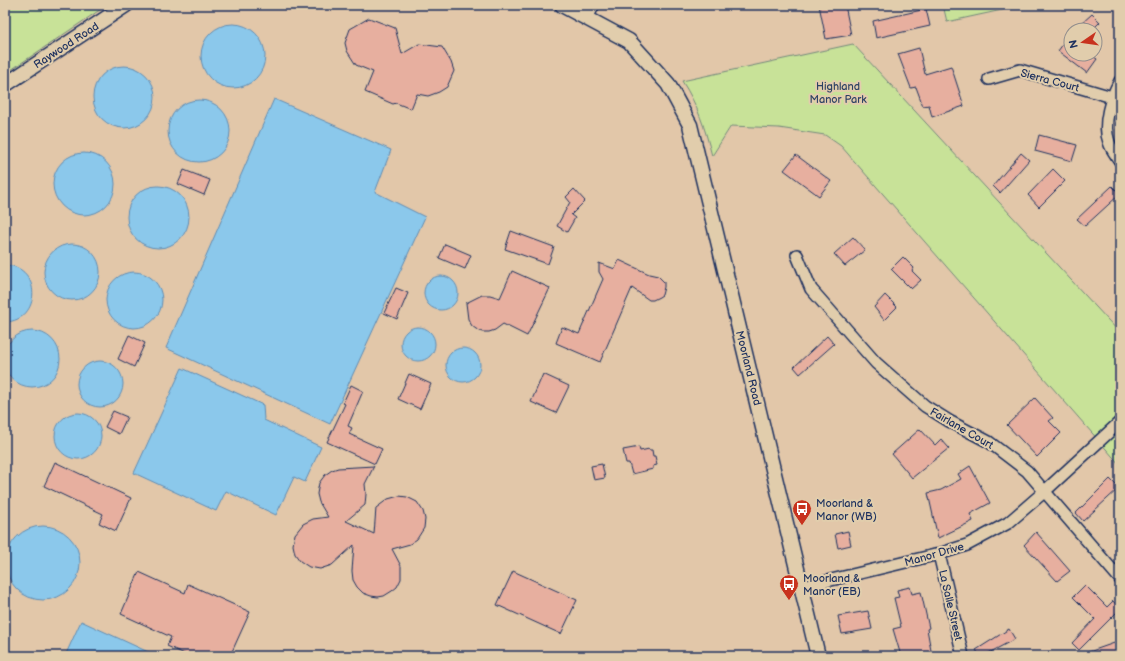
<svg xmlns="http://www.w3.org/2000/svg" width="1125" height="661" font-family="'Balsamiq Sans',sans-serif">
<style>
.green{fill:#c8e298;stroke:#72887b}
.water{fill:#8bc8eb;stroke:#5e8bb3}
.building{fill:#e7af9f;stroke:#1b2f5e}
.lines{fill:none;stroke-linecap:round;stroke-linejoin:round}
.minor-casing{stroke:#1b2f5e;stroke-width:14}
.tertiary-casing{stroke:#1b2f5e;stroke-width:17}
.minor{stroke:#e1cdac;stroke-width:11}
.tertiary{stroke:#e1cdac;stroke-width:14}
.labels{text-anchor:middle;stroke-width:4;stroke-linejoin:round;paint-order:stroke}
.street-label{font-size:11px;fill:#1b2f5e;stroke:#e1cdac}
.park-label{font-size:11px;fill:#2c4164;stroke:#e1cdac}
.poi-label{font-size:11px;fill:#1b2f5e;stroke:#e1cdac;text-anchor:start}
</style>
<rect width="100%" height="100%" fill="#e2c7a9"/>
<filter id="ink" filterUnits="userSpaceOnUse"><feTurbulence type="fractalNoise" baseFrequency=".025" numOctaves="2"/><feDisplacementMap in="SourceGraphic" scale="8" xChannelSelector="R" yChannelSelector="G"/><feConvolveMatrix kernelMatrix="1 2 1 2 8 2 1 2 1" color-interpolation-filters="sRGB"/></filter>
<g filter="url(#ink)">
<g class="green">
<path d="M5 5H107L5 74Z"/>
<path d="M943 5H1025L947 22Z"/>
<path d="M853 44 1120 333V465L841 146 825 135 779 128 731 126 712 156C705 128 698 106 682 81Z"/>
</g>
<g class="water">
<circle cx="233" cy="56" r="32"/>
<circle cx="124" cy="97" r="31"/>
<path d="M274 99 391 150 375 192 425 217 330 424 166 348Z"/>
<circle cx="199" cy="131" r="31"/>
<circle cx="84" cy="184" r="31"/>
<circle cx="158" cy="217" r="31"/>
<circle cx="72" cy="272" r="28"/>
<path d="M5 265C42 266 42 321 5 322Z"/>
<circle cx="134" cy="300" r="28"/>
<circle cx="441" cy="293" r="17"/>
<circle cx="418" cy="344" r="17"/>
<circle cx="32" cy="359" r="28"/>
<circle cx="463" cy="365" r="17"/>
<circle cx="100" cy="384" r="23"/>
<path d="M182 368 263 405 264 420 321 447 305 482 294 477 276 515 226 491 216 511 134 473Z"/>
<circle cx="78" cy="436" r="23"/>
<circle cx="43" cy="563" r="37"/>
<path d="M81 621 157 656H65Z"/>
</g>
<g class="building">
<path d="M819 5H845L851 35 826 39Z"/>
<path d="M926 9 930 26 876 38 873 21Z"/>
<path d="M1092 14 1100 22 1092 30H1088L1082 23Z"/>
<path d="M369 18 395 28 402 54 419 44 442 47 451 62 454 71 447 87 439 92 428 96 417 94 411 109 396 103 393 104 365 92 373 72 356 65 347 51 345 43 350 29Z"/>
<path d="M1071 33V54H1090L1097 59 1087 73 1058 51Z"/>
<path d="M919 48 925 74 951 66 964 106 932 117 929 105 923 106 916 87 911 88 898 54Z"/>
<path d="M1039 135 1077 145 1072 161 1035 151Z"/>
<path d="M1021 153 1029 160 1000 193 993 186Z"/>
<path d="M796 155 831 181 819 196 784 170Z"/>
<path d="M1053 169 1065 181 1039 207 1028 195Z"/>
<path d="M184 170 210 180 204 195 178 184Z"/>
<path d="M1112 186 1120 194 1085 226 1077 219Z"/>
<path d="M574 189 585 201 571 215 575 218 567 232 557 226 570 202 566 197Z"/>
<path d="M511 231 554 247 548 264 505 249Z"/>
<path d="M853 237 865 250 845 266 834 254Z"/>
<path d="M445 244 471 255 465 269 439 258Z"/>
<path d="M903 257 914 268 912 271 921 280 911 289 891 269Z"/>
<path d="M619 260 649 274 658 276 664 282V287L662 295 659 297 653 300H649L632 288 600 362 556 343 562 327 579 334 603 279 599 272V263L615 269Z"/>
<path d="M512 271 550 288 527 336 503 324 495 330 489 332H482L476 329 472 326 468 319 466 303 482 295H490L500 298Z"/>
<path d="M396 288 408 293 397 319 384 313Z"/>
<path d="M885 295 897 307 884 320 874 307Z"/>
<path d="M129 335 145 343 134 367 118 359Z"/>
<path d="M827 336 834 344 800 374 794 367Z"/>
<path d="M409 374 431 384 420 409 398 399Z"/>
<path d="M543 374 569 386 556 413 531 402Z"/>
<path d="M351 385 363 391 348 426 352 428 349 434 382 449 375 464 327 442 345 404 343 403Z"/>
<path d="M1035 398 1053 418 1049 421 1061 433 1037 457 1007 425Z"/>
<path d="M113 411 127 417 119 434 105 427Z"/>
<path d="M920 429 935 445 941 439 949 448 912 478 892 454Z"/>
<path d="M639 447 640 451 649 449V450H652L653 456H655L657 465 653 466V469L632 474 629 463H626L623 450Z"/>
<path d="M55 462 131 498 116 531 99 523 103 514 44 486Z"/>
<path d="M602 464 605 478 594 480 591 466Z"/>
<path d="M374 466 365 484 366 494 365 505 346 521 374 534 376 508 388 499 399 496 407 497 417 502 423 511 425 519 424 528 417 539 410 544 392 549 401 566V579L397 587 392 591 384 596 378 597 371 596 363 593 357 587 353 580 352 571 354 545 332 565 320 569 309 567 300 561 295 554 293 545 295 534 303 524 313 519 328 517 319 502 317 494 319 483 325 475 332 470 338 468Z"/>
<path d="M970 466 990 503 970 514 973 521 938 538 928 493 941 490 961 479 958 474Z"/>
<path d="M1110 479 1119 488 1083 521 1076 513Z"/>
<path d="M848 531 851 545 838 548 835 534Z"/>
<path d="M1036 532 1070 571 1057 581 1024 545Z"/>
<path d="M513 571 577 600 561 634 497 605Z"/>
<path d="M139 572 185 593 188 584 250 612 230 656H189L167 646 171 637 121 614Z"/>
<path d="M1085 585 1107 607 1113 601 1120 609 1079 650 1072 643 1095 619 1073 597Z"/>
<path d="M910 587 912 594 921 592 929 628 927 629 932 656H901L893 629 901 627 894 598 899 597 897 590Z"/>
<path d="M868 611 872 629 842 634 838 616Z"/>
<path d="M1009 629 1015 639 983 656H980L976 650Z"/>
<path d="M1120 641V652L1110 656H1083V654Z"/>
</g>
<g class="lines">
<defs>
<g id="minor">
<path d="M989 79 1020 70 1112 97"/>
<path d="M1120 81C1111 97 1102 124 1109 142 1111 149 1116 155 1120 161"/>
<path d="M797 255 811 289 876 363 925 406 949 421 989 442 1027 471 1120 579"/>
<path d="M939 554 963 656"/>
<path d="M802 587 939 554 967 545 1008 523 1045 491 1120 422"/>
</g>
<g id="tertiary">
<path d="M562 5 629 41 668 84 690 125 818 656"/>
<path d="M586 17 592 5"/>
<path d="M5 85 126 5"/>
</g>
</defs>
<use href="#minor" class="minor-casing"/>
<use href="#tertiary" class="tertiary-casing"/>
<use href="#minor" class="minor"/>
<use href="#tertiary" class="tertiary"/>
</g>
</g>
<defs>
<symbol id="bus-pin" viewBox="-11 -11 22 30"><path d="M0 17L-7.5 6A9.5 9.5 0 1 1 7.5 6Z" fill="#c8321e" stroke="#e1cdac"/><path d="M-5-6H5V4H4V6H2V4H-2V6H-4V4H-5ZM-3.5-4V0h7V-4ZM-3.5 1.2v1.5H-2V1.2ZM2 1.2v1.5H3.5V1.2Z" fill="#fff"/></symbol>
</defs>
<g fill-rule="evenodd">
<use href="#bus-pin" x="791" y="498" width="22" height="30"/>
<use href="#bus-pin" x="778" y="573" width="22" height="30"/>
</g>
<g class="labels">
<g class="street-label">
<text transform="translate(66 45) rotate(-33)" y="4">Raywood Road</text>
<text transform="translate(1050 80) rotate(15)" y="4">Sierra Court</text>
<text transform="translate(749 368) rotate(76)" y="4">Moorland Road</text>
<text transform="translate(962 428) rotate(30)" y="4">Fairlane Court</text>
<text transform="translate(934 554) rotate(-16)" y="4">Manor Drive</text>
<text transform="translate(951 605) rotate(77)" y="4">La Salle Street</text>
</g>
<g class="park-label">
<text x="838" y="90">Highland<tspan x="838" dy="13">Manor Park</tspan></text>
</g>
<g class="poi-label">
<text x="816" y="507">Moorland &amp;<tspan x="816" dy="13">Manor (WB)</tspan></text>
<text x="803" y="582">Moorland &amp;<tspan x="803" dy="13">Manor (EB)</tspan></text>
</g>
</g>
<rect width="1125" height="661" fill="none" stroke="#e1cdac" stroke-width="20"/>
<rect x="10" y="10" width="1105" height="641" fill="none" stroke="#1b2f5e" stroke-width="1.5" filter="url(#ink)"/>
<g transform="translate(1083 42) rotate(257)"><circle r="19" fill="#e1cdac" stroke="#928e8d"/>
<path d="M0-3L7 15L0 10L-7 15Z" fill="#c8321e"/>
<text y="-6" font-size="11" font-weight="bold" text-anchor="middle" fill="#1b2f5e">N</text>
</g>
</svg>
